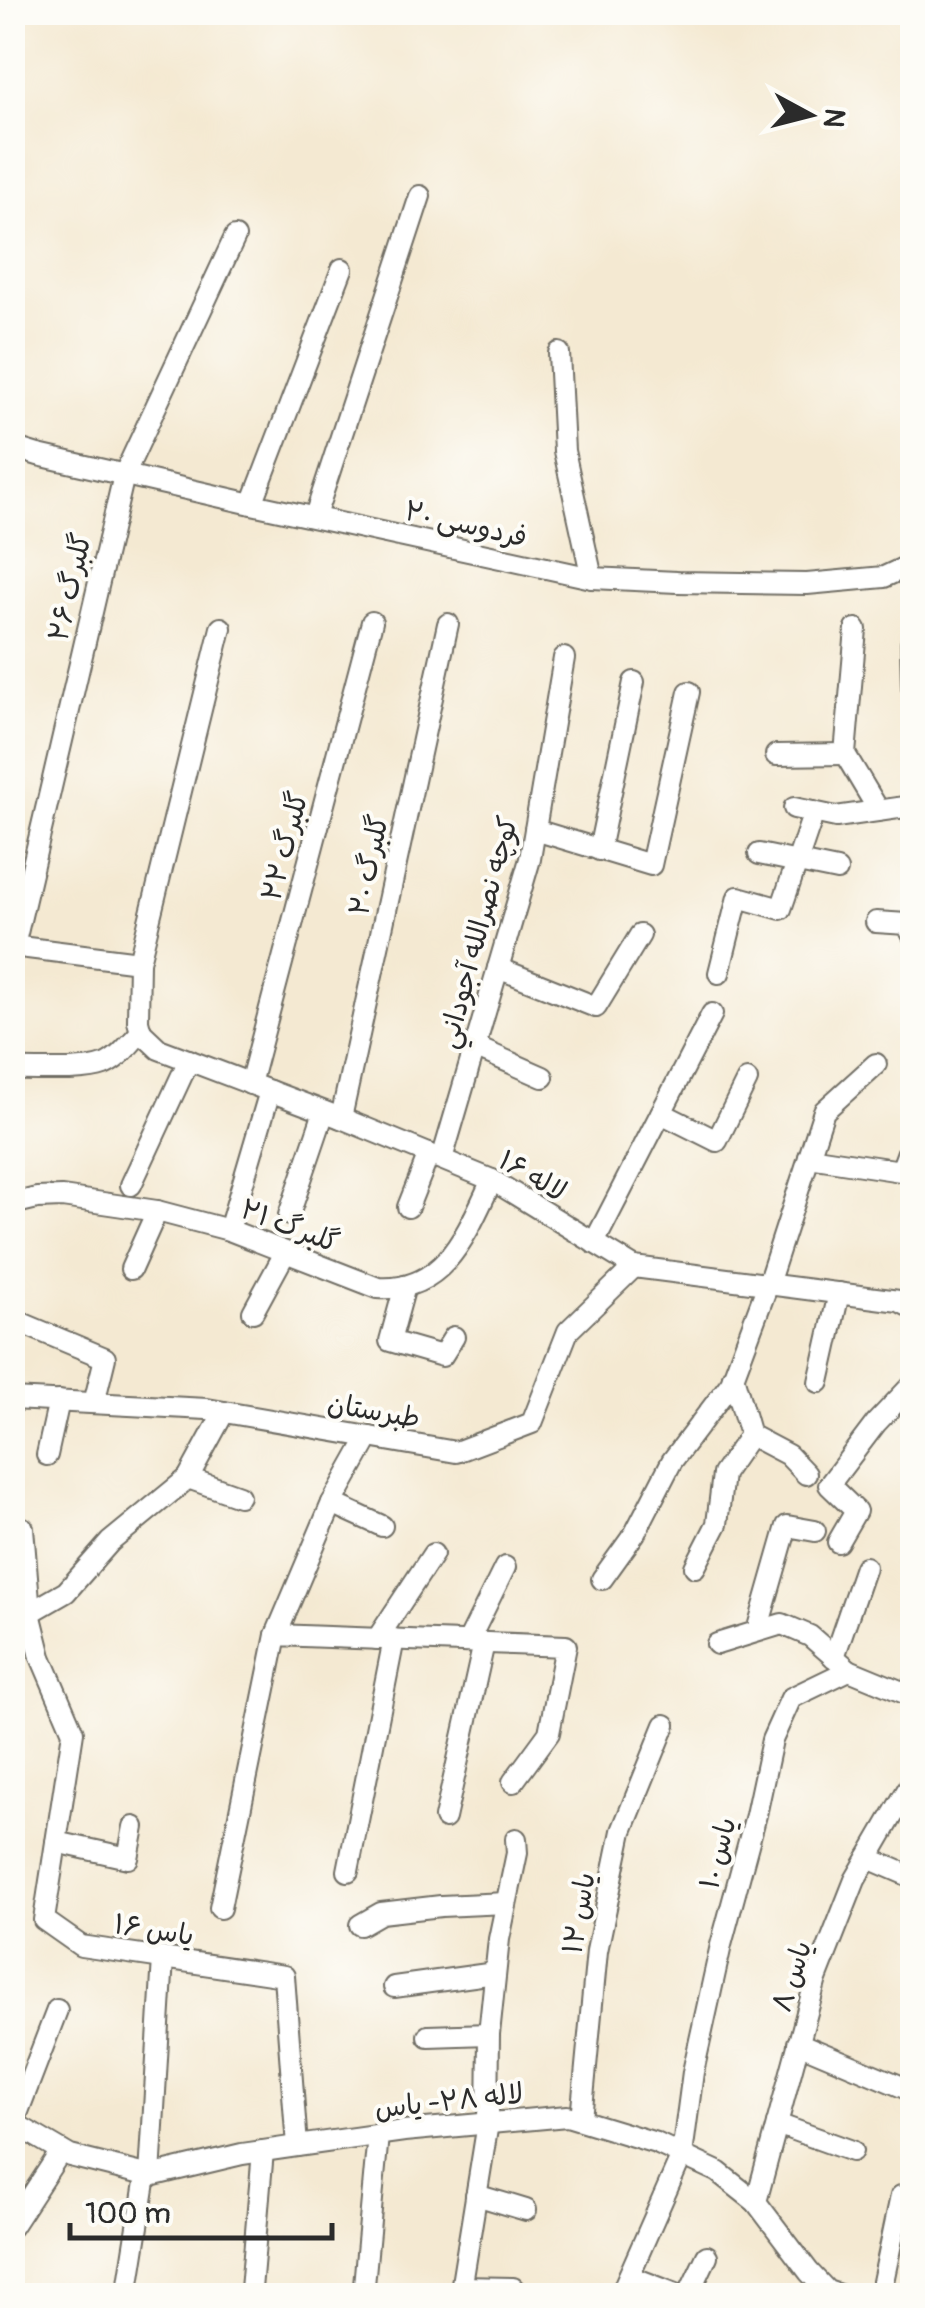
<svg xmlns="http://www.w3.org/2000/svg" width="925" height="2308" font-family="Pangolin,'Playpen Sans Arabic',sans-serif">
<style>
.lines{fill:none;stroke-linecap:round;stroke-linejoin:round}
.street-casing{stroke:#716e65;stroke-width:24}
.street{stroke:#fff;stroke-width:20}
.labels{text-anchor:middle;stroke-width:8;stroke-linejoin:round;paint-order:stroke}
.street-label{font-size:28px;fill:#2b2b2b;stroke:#fdfcf7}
</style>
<rect width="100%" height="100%" fill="#fdfcf7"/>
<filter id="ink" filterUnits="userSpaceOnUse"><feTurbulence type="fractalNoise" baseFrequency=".01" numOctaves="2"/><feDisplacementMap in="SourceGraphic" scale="20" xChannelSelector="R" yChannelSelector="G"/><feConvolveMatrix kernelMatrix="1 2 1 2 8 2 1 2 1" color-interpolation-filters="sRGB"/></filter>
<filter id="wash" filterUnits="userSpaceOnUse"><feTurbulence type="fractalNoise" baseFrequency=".0048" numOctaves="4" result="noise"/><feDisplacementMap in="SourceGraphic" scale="40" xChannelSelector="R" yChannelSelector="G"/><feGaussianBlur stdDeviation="2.25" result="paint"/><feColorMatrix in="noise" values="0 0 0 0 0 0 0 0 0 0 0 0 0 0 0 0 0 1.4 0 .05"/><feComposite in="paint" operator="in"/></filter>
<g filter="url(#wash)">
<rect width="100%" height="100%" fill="#f4e9d2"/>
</g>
<g filter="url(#ink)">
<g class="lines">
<defs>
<g id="street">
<path d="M559 353 564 451 592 578"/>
<path d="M12 447 38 455 252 504 592 578 677 582 807 584 884 577 912 564"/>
<path d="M252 504 342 269"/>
<path d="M315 516 420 196"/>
<path d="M856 629 845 754 879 811"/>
<path d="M911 643 912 687"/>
<path d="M776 755 845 754"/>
<path d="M794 808 836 817 912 806"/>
<path d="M535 830 651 865 689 692"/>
<path d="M599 850 634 682"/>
<path d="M759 854 837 870"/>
<path d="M876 922 907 924 912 934"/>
<path d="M12 946 139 962 138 1021 141 1032"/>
<path d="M14 946 124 475 235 237"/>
<path d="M139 962 221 628"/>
<path d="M498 968 596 1007 640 935"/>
<path d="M719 973 738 897 781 909 814 812"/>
<path d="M141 1032 159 1049 341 1118 492 1180 634 1267 899 1301 912 1308"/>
<path d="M475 1047 543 1077"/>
<path d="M12 1070C37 1069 82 1073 104 1065 119 1059 130 1043 141 1032"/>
<path d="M250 1084 372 622"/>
<path d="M661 1113 717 1141 747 1080"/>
<path d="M341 1118 448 624"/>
<path d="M809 1157 901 1171 912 1141"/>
<path d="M442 1159 530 859 564 658"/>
<path d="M131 1185 189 1060"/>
<path d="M12 1204 37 1198 62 1197 157 1211 229 1230 378 1288C446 1293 468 1230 492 1180"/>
<path d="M408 1207 429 1154"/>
<path d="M289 1215 324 1112"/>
<path d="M229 1230 270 1091"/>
<path d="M594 1243 712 1014"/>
<path d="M131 1269 157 1211"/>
<path d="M405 1286 390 1341 442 1356 454 1337"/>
<path d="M253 1312 285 1253"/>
<path d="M12 1319 105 1358 94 1403"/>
<path d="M733 1376 750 1435 788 1455 806 1474"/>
<path d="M819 1382 839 1293"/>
<path d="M12 1399 207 1409 456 1452 532 1423 568 1331 634 1267"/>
<path d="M47 1455 59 1401"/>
<path d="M188 1478 239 1496"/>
<path d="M332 1503 382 1526"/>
<path d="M23 1528 30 1613 41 1657 73 1732 44 1920 81 1946 284 1976 297 2146"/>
<path d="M838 1542 856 1511 829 1485 876 1423 912 1385"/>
<path d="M695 1567 717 1524 723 1474 750 1435"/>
<path d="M602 1579 635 1533 672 1461 731 1383 768 1284 824 1111 876 1064"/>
<path d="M12 1623 66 1592 110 1542 188 1478 224 1412"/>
<path d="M757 1631 787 1526 815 1531"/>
<path d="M276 1635 332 1503 369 1437"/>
<path d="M377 1639 433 1554"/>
<path d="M468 1642 505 1567"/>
<path d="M717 1644 782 1624 810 1636 849 1670"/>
<path d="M834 1657 865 1567"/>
<path d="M445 1818 484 1643"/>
<path d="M56 1842 128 1858 134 1827"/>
<path d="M868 1858 912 1877"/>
<path d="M348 1871 394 1639"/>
<path d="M220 1908 276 1635 566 1646 549 1733 513 1782"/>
<path d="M360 1925 381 1913 441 1906 506 1903"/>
<path d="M394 1987 495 1973"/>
<path d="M428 2036 489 2034"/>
<path d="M798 2043 912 2091"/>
<path d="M581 2119 597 1951 622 1831 665 1725"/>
<path d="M12 2122 70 2156 150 2176 242 2154 297 2146 404 2131 567 2116 656 2143 718 2172 756 2202 809 2272 827 2291 842 2296"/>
<path d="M14 2122 57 2010"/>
<path d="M777 2124 852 2151"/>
<path d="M476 2195 526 2210"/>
<path d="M756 2202 816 1979 855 1880 912 1782"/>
<path d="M12 2226 61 2151"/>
<path d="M629 2276 681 2296"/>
<path d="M461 2287 513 2288"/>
<path d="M251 2289 263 2151"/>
<path d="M127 2296 145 2182 150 2176 163 1958"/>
<path d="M363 2296 378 2135"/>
<path d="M460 2296 488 2123 489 2034 499 1939 517 1853 516 1839"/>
<path d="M620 2296 682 2155 693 2072 721 1945 756 1815 772 1740 791 1698 849 1670 912 1696"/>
<path d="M688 2296 707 2256"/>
<path d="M880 2296 901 2196"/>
</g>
</defs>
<use href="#street" class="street-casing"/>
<use href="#street" class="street"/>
</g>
</g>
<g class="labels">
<g class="street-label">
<text transform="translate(466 523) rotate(13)" y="10">فردوسی ۲۰</text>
<text transform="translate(69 587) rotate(-77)" y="10">گلبرگ ۲۶</text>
<text transform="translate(284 846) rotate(-75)" y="10">گلبرگ ۲۲</text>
<text transform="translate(368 865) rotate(-78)" y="10">گلبرگ ۲۰</text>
<text transform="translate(477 932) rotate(-75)" y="10">كوچه نصرالله آجوداني</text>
<text transform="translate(533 1175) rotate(30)" y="10">لاله ۱۶</text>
<text transform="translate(290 1225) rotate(21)" y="10">گلبرگ ۲۱</text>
<text transform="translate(374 1410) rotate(10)" y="10">طبرستان</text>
<text transform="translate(717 1853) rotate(-75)" y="10">یاس ۱۰</text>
<text transform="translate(578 1913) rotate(-80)" y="10">یاس ۱۲</text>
<text transform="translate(154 1929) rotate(9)" y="10">یاس ۱۶</text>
<text transform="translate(791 1976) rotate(-72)" y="10">یاس ۸</text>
<text transform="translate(449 2100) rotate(-6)" y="10">لاله ۲۸- یاس</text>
</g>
</g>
<rect width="925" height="2308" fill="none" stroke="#fdfcf7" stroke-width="50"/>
<g transform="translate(810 115) rotate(97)" stroke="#fdfcf7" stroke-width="8" paint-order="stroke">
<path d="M0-8L18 38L0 25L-18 38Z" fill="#2b2b2b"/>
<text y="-15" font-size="28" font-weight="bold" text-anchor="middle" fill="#2b2b2b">N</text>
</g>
<path d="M70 2223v15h262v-15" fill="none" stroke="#2b2b2b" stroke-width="5"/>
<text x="85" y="2223" font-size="30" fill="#2b2b2b" stroke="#fdfcf7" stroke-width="8" paint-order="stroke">100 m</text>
</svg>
